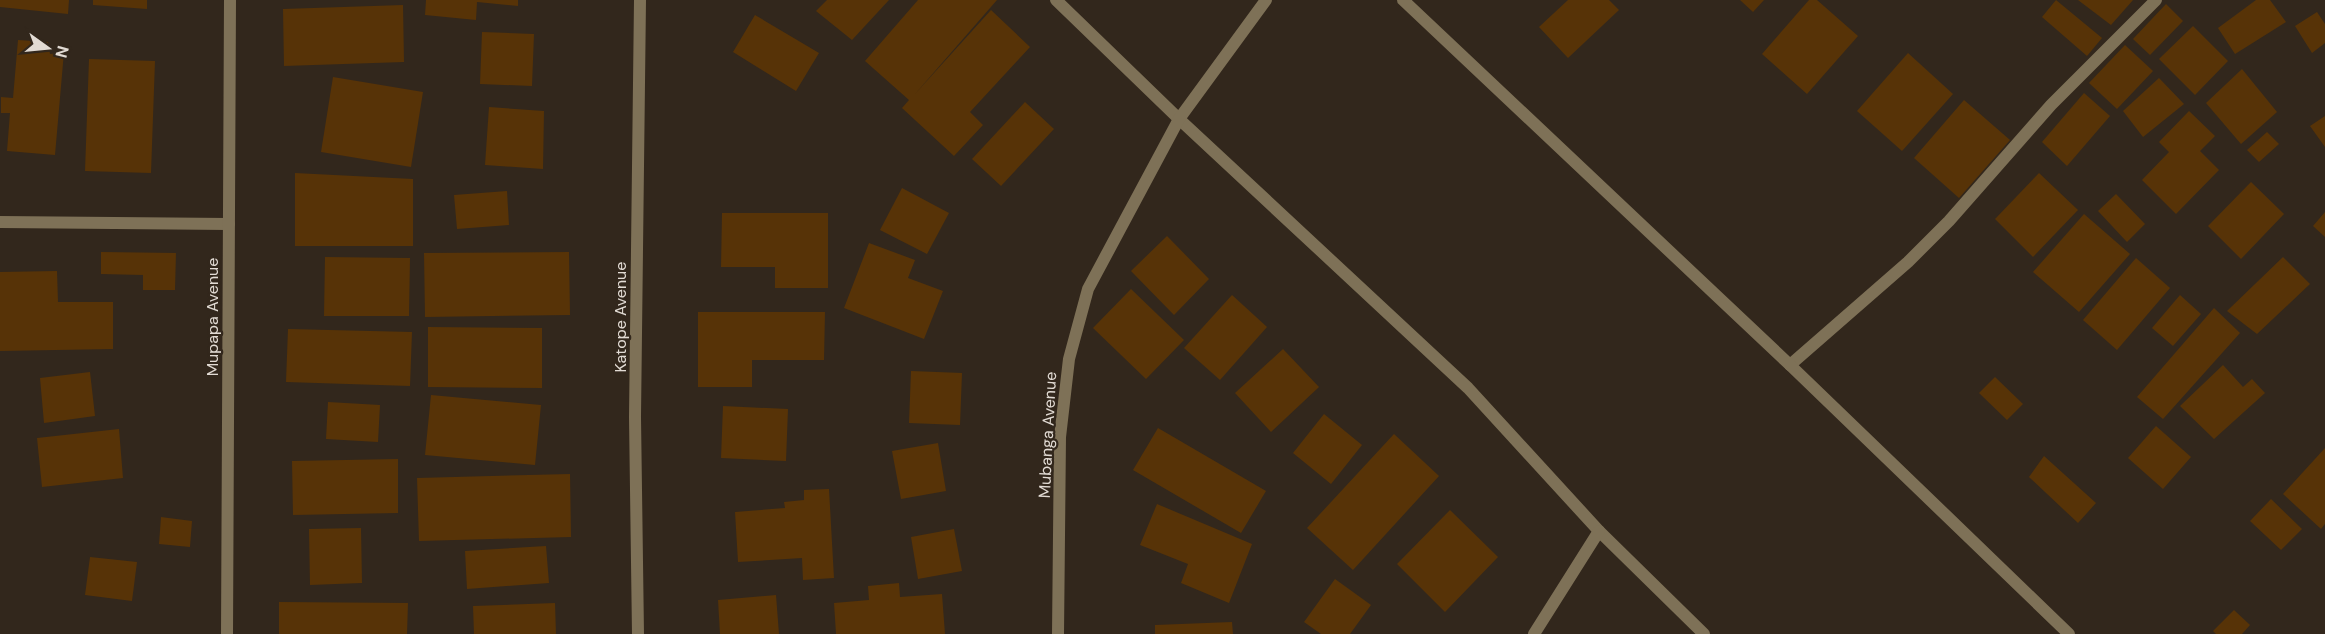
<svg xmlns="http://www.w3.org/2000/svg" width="2325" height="634" font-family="'DM Sans',sans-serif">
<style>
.building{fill:#573307}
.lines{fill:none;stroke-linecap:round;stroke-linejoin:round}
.minor{stroke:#7e7157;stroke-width:12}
.tertiary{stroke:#7e7157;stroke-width:12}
.labels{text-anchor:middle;stroke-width:4.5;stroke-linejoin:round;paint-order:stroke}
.street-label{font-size:16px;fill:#e2dbd4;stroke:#32271c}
</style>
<rect width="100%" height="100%" fill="#32271c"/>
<g class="building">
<path d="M0 0H69L68 14 0 7Z"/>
<path d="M93 0H147V9L93 5Z"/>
<path d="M426 0H518V6L477 2 476 20 425 15Z"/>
<path d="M827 0H889L852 40 816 11Z"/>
<path d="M918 0H997L915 94 991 10 1030 47 970 112 983 125 954 156 902 108 909 100 865 61Z"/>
<path d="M1568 0H1609L1619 10 1568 58 1539 27Z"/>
<path d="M1740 0H1764L1753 12Z"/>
<path d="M1809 0H1817L1858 36 1807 94 1762 54Z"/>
<path d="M2056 0 2102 38 2087 56 2042 17Z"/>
<path d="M2078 0H2133L2111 25Z"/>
<path d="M2256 0H2270L2286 22 2235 54 2218 28Z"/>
<path d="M2166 4 2183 21 2150 55 2133 39Z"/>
<path d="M403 5 404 62 284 66 283 9Z"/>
<path d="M2317 12 2325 24V43L2312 53 2295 26Z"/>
<path d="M755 15 819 53 796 91 733 52Z"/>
<path d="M2193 26 2228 61 2195 95 2159 59Z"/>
<path d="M482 32 534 34 532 86 480 84Z"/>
<path d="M18 40 48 42 50 54 64 52 55 155 7 151 10 113H1V97L13 98Z"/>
<path d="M2125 45 2153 71 2117 109 2089 83Z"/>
<path d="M1908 53 1953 94 1902 151 1857 111Z"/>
<path d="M89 59 155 61 151 173 85 171Z"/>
<path d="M2242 69 2277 112 2241 144 2206 103Z"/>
<path d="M333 77 423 92 411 167 321 152Z"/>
<path d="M2159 78 2184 104 2143 137 2123 111Z"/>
<path d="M2084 93 2110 116 2067 166 2042 142Z"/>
<path d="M1964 100 2010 140 1959 198 1914 158Z"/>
<path d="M1025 102 1054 129 1001 186 972 159Z"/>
<path d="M489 107 544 111 543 169 485 165Z"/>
<path d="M2189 111 2215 136 2200 151 2219 170 2176 214 2142 180 2169 152 2159 142Z"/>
<path d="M2325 116V147L2310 126Z"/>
<path d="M2267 132 2279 144 2259 162 2247 150Z"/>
<path d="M295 173 413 179V246H295Z"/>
<path d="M2039 173 2078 210 2033 257 1995 219Z"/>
<path d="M2251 182 2284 214 2241 259 2208 226Z"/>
<path d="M902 188 949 213 927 254 880 230Z"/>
<path d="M507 191 509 225 457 229 454 195Z"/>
<path d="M2116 194 2145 224 2127 242 2098 211Z"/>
<path d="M2325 212V237L2313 226Z"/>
<path d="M722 213H828V288H775V267H721Z"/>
<path d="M2084 214 2130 254 2079 312 2033 272Z"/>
<path d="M1167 236 1209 279 1174 315 1131 271Z"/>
<path d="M869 243 915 260 908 278 943 291 924 339 844 308Z"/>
<path d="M101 252 176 253 175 290H143V275L101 274Z"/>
<path d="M569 252 570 315 425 317 424 253Z"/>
<path d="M325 257 410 258 409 316H324Z"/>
<path d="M2283 257 2310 284 2257 334 2227 311Z"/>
<path d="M2136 258 2170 288 2117 350 2083 320Z"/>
<path d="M57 271 58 302H113V349L0 351V272Z"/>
<path d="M1131 289 1184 340 1146 379 1093 328Z"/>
<path d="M1232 295 1267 327 1220 380 1184 348Z"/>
<path d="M2180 295 2201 314 2173 346 2152 328Z"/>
<path d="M2214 308 2240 333 2163 419 2137 397Z"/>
<path d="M698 312H825L824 360H752V387H698Z"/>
<path d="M428 327 542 328V388L428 387Z"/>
<path d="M288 329 412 332 410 386 286 382Z"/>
<path d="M1283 349 1319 387 1271 432 1235 393Z"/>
<path d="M2223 365 2243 387 2252 379 2265 393 2214 439 2180 406Z"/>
<path d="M911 371 962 373 960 425 909 423Z"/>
<path d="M90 372 95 416 44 423 40 378Z"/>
<path d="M1995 377 2023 404 2007 420 1979 393Z"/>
<path d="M431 395 541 405 535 465 425 455Z"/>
<path d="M328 402 380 405 378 442 326 439Z"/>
<path d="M723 406 788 409 786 461 721 458Z"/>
<path d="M1324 414 1362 445 1331 484 1293 453Z"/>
<path d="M2156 426 2191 457 2163 489 2128 458Z"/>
<path d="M1158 428 1266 491 1241 533 1133 470Z"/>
<path d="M119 429 123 478 42 487 37 438Z"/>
<path d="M1394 434 1439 476 1353 570 1307 528Z"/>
<path d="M938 443 946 491 901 499 892 451Z"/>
<path d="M2325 448V524L2321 529 2283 494Z"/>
<path d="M2044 456 2096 503 2078 523 2029 477Z"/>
<path d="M398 459V513L293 515 292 461Z"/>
<path d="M570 474 571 537 419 541 417 478Z"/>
<path d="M829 489 834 578 803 580 802 558 738 562 735 512 785 508 784 502 804 500V490Z"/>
<path d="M2271 499 2302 529 2281 550 2250 521Z"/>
<path d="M1157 504 1252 544 1229 603 1181 583 1188 564 1140 545Z"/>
<path d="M1450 510 1498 557 1445 612 1397 564Z"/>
<path d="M161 517 192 521 190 547 159 544Z"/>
<path d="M361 528 362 583 310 585 309 529Z"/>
<path d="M954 529 962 571 918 579 911 537Z"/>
<path d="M546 546 549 583 467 589 465 551Z"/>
<path d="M90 557 137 562 132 601 85 595Z"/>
<path d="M1335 579 1371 605 1350 634H1321L1304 622Z"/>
<path d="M899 583 900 597 942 594 945 634H836L834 603 869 600 868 586Z"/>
<path d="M776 595 779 634H720L718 600Z"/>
<path d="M279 602 408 603 407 634H279Z"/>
<path d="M555 603 556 634H474L473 606Z"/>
<path d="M2234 610 2250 625 2242 634H2216L2213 631Z"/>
<path d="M1232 622 1233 634H1155V625Z"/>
</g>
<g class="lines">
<g class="minor">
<path d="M1056 0 1179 119 1468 388 1599 531 1704 634"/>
<path d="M0 222 229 224"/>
<path d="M1790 365 1908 262 1949 221 2051 105 2156 0"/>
<path d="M227 634 230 0"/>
<path d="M638 634 635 417 640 0"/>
<path d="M1058 634 1060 437 1069 359 1088 289 1179 119 1266 0"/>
<path d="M1534 634 1599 531"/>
</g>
<path class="tertiary" d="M1403 0 1790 365 2069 634"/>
</g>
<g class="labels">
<g class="street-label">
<text transform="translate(212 317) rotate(-90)" y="6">Mupapa Avenue</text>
<text transform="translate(620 317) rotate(-90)" y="6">Katope Avenue</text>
<text transform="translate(1047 435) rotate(-87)" y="6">Mubanga Avenue</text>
</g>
</g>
<g transform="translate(48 48) rotate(105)" stroke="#32271c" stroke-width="4.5" paint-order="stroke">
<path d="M0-4.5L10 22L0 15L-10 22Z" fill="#e2dbd4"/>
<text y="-9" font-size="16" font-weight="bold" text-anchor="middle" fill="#e2dbd4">N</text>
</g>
</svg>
